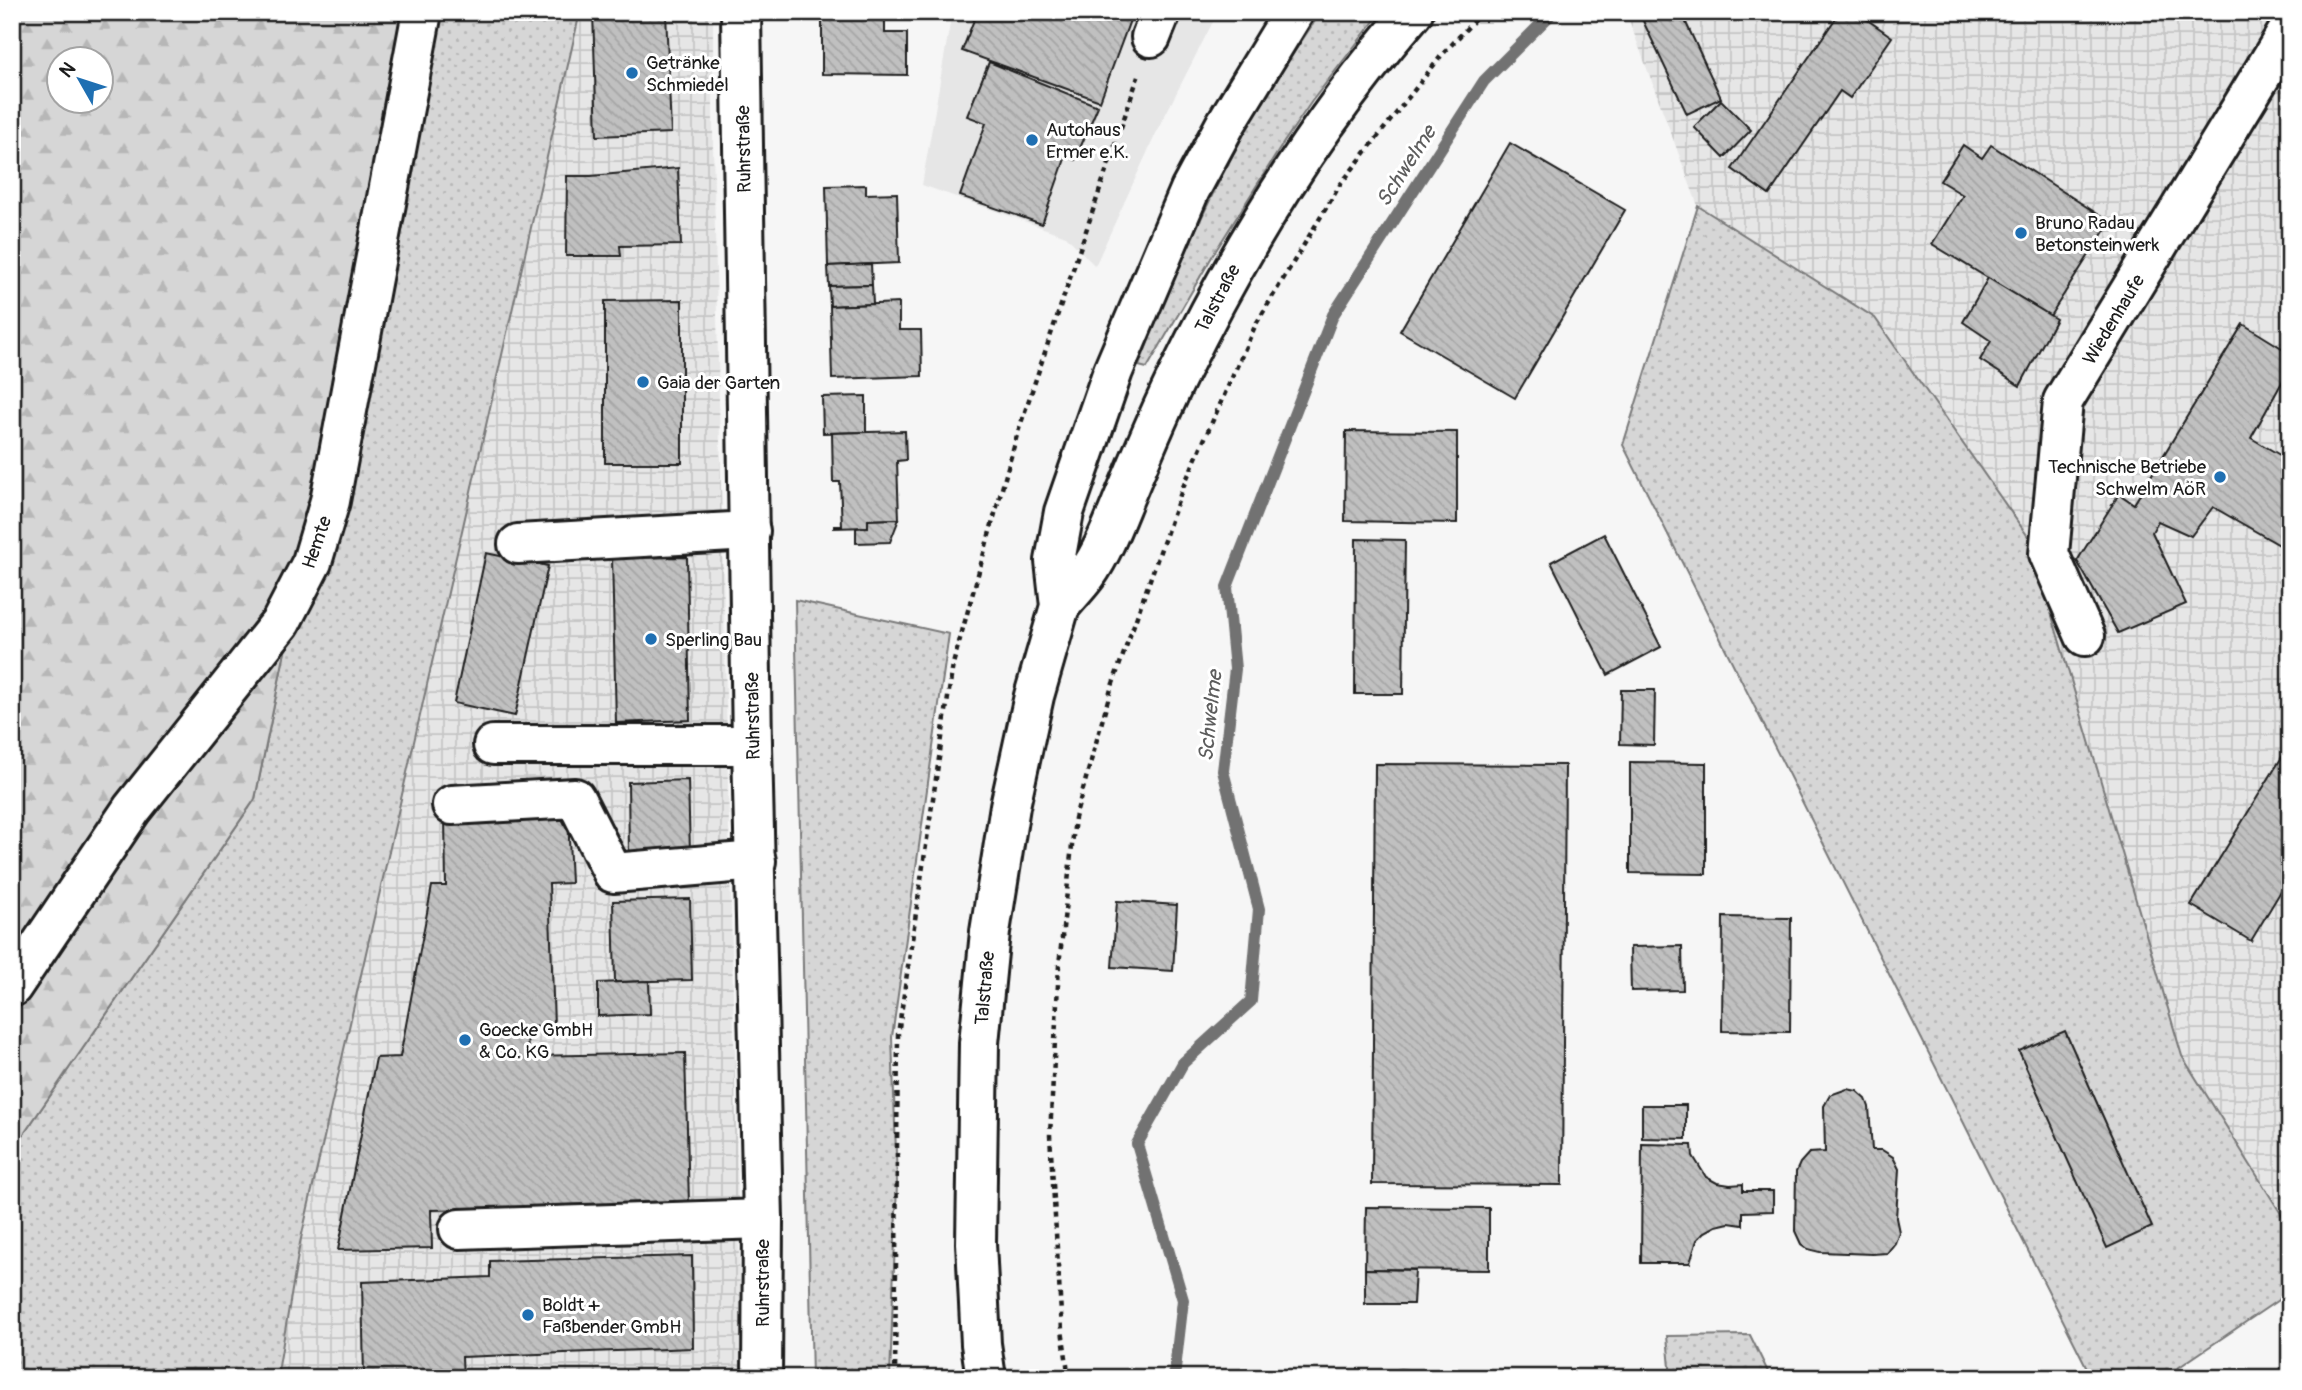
<svg xmlns="http://www.w3.org/2000/svg" width="2302" height="1390" font-family="Pangolin,sans-serif">
<style>
.built{fill:#e6e6e6}
.industrial{fill:url(#industrial-grid)}
.grass{fill:url(#grass-dots);stroke:#797979;stroke-width:2}
.forest{fill:url(#forest-firs);stroke:#797979;stroke-width:2;fill-rule:evenodd}
.lines{fill:none;stroke-linecap:round;stroke-linejoin:round}
.stream{stroke:#727272;stroke-width:12}
.building{fill:url(#building-back-hatch);stroke:#1c1c1c;stroke-width:2}
.minor-casing{stroke:#1c1c1c;stroke-width:44}
.major-casing{stroke:#1c1c1c;stroke-width:44}
.path{stroke:#1c1c1c;stroke-width:4.5;stroke-dasharray:5 5;stroke-linecap:butt}
.minor{stroke:#fff;stroke-width:38}
.major{stroke:#fff;stroke-width:38}
.poi-dot{fill:#1f6fb2;stroke:#fff;stroke-width:2.5}
.labels{text-anchor:middle;stroke-width:6;stroke-linejoin:round;paint-order:stroke}
.poi-label{font-size:19px;fill:#1c1c1c;stroke:#fff;text-anchor:start}
.street-label{font-size:19px;fill:#1c1c1c;stroke:#fff}
.water-label{font-size:21px;font-style:italic;fill:#5d5d5d;stroke:#fff}
</style>
<defs>
<pattern id="industrial-grid" width="8" height="8" patternUnits="userSpaceOnUse" patternTransform="scale(1.75)"><rect width="8" height="8" fill="#e6e6e6"/><path d="M0 4h8M4 0v8" fill="none" stroke="#c5c5c5"/></pattern>
<pattern id="grass-dots" width="8" height="8" patternUnits="userSpaceOnUse" patternTransform="scale(1.75)"><rect width="8" height="8" fill="#d6d6d6"/><path d="M2 2h.1M6 6h.1" fill="none" stroke="#b7b7b7" stroke-width="1.8" stroke-linecap="round"/></pattern>
<pattern id="forest-firs" width="22" height="20" patternUnits="userSpaceOnUse" patternTransform="scale(1.75)"><rect width="22" height="20" fill="#d6d6d6"/><path d="M5 1l3.5 6h-7zM16 11l3.5 6h-7z" fill="#b7b7b7"/></pattern>
<pattern id="building-back-hatch" width="6" height="6" patternUnits="userSpaceOnUse" patternTransform="scale(1.75)"><rect width="6" height="6" fill="#c0c0c0"/><path d="M-1 5l2 2M0 0l6 6M5-1l2 2" fill="none" stroke="#a4a4a4"/></pattern>
</defs>
<rect width="100%" height="100%" fill="#f6f6f6"/>
<filter id="ink" filterUnits="userSpaceOnUse"><feTurbulence type="fractalNoise" baseFrequency=".0143" numOctaves="2"/><feDisplacementMap in="SourceGraphic" scale="14" xChannelSelector="R" yChannelSelector="G"/><feConvolveMatrix kernelMatrix="1 2 1 2 8 2 1 2 1" color-interpolation-filters="sRGB"/></filter>
<g filter="url(#ink)">
<path class="built" d="M952 12H1218L1159 127 1095 266 1066 236 922 185Z"/>
<g class="industrial">
<path d="M580 12H713V145L742 1378H277L300 1243Z"/>
<path d="M1626 12H2290V1228L2182 1056 2029 538 1875 318 1698 206Z"/>
</g>
<g class="grass">
<path d="M415 12H580L300 1243 277 1378H12V1151L255 799Z"/>
<path d="M1321 12H1381L1312 101 1284 142 1213 255 1147 368 1139 366C1170 283 1206 203 1248 126 1270 87 1296 49 1321 12Z"/>
<path d="M1698 206 1875 318 2029 538 2182 1056 2290 1228V1292L2163 1378H2092L1623 445Z"/>
<path d="M795 600 949 634 892 1037 897 1183 890 1378H812Z"/>
<path d="M1750 1335 1771 1378H1671L1667 1336Z"/>
</g>
<path class="forest" d="M12 12H415L255 799 12 1151ZM60 60H102V102H60Z"/>
<g class="lines">
<path class="stream" d="M1174 1378 1183 1300 1137 1144 1183 1063 1251 1001 1259 909 1223 771 1235 669 1227 587 1333 315 1484 81 1553 12"/>
</g>
<g class="building">
<path d="M593 12H666L671 133 597 136Z"/>
<path d="M822 12H885V33H907V75L822 74Z"/>
<path d="M977 12H1133L1100 101 962 51Z"/>
<path d="M1661 12H1681L1721 98 1687 114 1643 21Z"/>
<path d="M1840 12H1856L1892 37 1850 98 1840 91 1769 195 1732 169Z"/>
<path d="M989 62 1098 106 1075 160 1066 156 1042 224 960 196 986 123 967 116Z"/>
<path d="M1721 100 1751 130 1724 158 1694 127Z"/>
<path d="M1510 143 1625 210 1515 398 1400 331Z"/>
<path d="M1963 145 1982 158 1991 145 2110 222 2050 316 1932 244 1963 195 1940 181Z"/>
<path d="M678 168 681 245 620 246 621 256H566L567 176H591Z"/>
<path d="M866 185V194L897 193 899 263 828 266 826 186Z"/>
<path d="M871 264 872 285 829 286 828 266Z"/>
<path d="M1988 278 2056 319 2020 386 1980 360 1991 341 1963 322Z"/>
<path d="M872 285 873 304 830 306 829 286Z"/>
<path d="M682 300V463H605V301Z"/>
<path d="M899 303V330H921L922 376 832 379 830 306Z"/>
<path d="M2243 324 2290 353V368L2251 438 2290 461V551L2213 507 2191 536 2158 521 2152 532 2186 604 2118 633 2077 561 2119 494 2134 504Z"/>
<path d="M866 396V432L823 433 822 397Z"/>
<path d="M905 431 906 460 897 461 899 519 868 520V527L834 528V526H842L840 482H833L832 433Z"/>
<path d="M1346 431 1457 432V523L1345 521Z"/>
<path d="M899 519 890 542 856 543V528L868 527V520Z"/>
<path d="M1604 534 1661 647 1608 675 1551 562Z"/>
<path d="M1356 539 1405 540 1403 694H1355Z"/>
<path d="M486 553 548 566 515 716 454 703Z"/>
<path d="M687 557 690 720 616 723 612 558Z"/>
<path d="M1621 690H1655L1654 745 1620 744Z"/>
<path d="M2290 744V876L2251 941 2191 905Z"/>
<path d="M1630 762 1706 763V874L1630 873Z"/>
<path d="M1375 764 1565 765 1562 1185 1372 1184Z"/>
<path d="M688 780 690 852 629 853 628 782Z"/>
<path d="M568 816 571 883 549 884 554 1025 527 1027 528 1056 685 1053 689 1204 431 1210 432 1248 338 1250 376 1058 400 1057 432 886H446L445 818Z"/>
<path d="M690 899 692 980 615 982 613 901Z"/>
<path d="M1117 901 1177 905 1173 971 1112 967Z"/>
<path d="M1723 917 1791 918 1790 1032 1722 1031Z"/>
<path d="M1682 946 1683 990 1631 991 1630 947Z"/>
<path d="M649 981 650 1014 598 1016V983Z"/>
<path d="M2065 1031 2152 1227 2107 1248 2019 1051Z"/>
<path d="M1847 1089 1857 1091 1866 1099 1869 1107 1872 1150H1882L1893 1157 1899 1169 1896 1218 1899 1232 1895 1243 1887 1253 1872 1254 1820 1252 1808 1249 1801 1244 1795 1231 1796 1172 1800 1163 1809 1153 1825 1152 1824 1106 1830 1095Z"/>
<path d="M1642 1105H1686V1139L1642 1138Z"/>
<path d="M1642 1144 1692 1145 1693 1156 1706 1177 1717 1183 1730 1185 1743 1184V1191H1773V1211L1743 1212V1225L1729 1223 1716 1226 1705 1232 1697 1240 1690 1263H1641Z"/>
<path d="M1366 1207 1489 1208V1270L1365 1269Z"/>
<path d="M692 1256 693 1348 462 1357 463 1378H364L362 1282 490 1277V1261Z"/>
<path d="M1365 1269 1415 1270 1413 1304H1365Z"/>
<path d="M1400 1369 1424 1372 1434 1378H1371Z"/>
</g>
<g class="lines">
<defs>
<g id="minor">
<path d="M741 12 752 745 763 1219 762 1378"/>
<path d="M1151 37 1161 12"/>
<path d="M518 544 750 531"/>
<path d="M2085 636 2049 554 2063 401 2290 28"/>
<path d="M493 745H752"/>
<path d="M452 805 575 798 613 873 756 861"/>
<path d="M12 987 132 809 281 622 312 562 330 501 422 12"/>
<path d="M459 1229 763 1219"/>
</g>
<g id="major">
<path d="M1060 606C1069 595 1079 585 1087 574 1104 550 1115 519 1126 493 1143 452 1160 411 1180 371 1243 242 1318 121 1413 12"/>
<path d="M986 1378 981 1344 976 1243 979 1043 990 932 1010 806 1034 696 1060 606 1055 561 1064 512 1113 371 1190 190 1225 125 1294 12"/>
</g>
</defs>
<use href="#minor" class="minor-casing"/>
<use href="#major" class="major-casing"/>
<g class="path">
<path d="M895 1378 898 1034 953 664 1017 435 1139 74"/>
<path d="M1069 1378 1062 1330 1050 1135 1059 965 1075 818 1111 689 1183 487 1256 324 1340 185 1441 56 1482 12"/>
</g>
<use href="#minor" class="minor"/>
<use href="#major" class="major"/>
</g>
</g>
<g class="poi-dot">
<circle cx="632" cy="73" r="7"/>
<circle cx="1032" cy="140" r="7"/>
<circle cx="2021" cy="233" r="7"/>
<circle cx="643" cy="382" r="7"/>
<circle cx="2220" cy="477" r="7"/>
<circle cx="651" cy="639" r="7"/>
<circle cx="465" cy="1040" r="7"/>
<circle cx="528" cy="1315" r="7"/>
</g>
<g class="labels">
<g class="poi-label">
<text x="646" y="69">Getränke<tspan x="646" dy="22">Schmiedel</tspan></text>
<text x="1046" y="136">Autohaus<tspan x="1046" dy="22">Ermer e.K.</tspan></text>
<text x="2035" y="229">Bruno Radau<tspan x="2035" dy="22">Betonsteinwerk</tspan></text>
<text x="657" y="389">Gaia der Garten</text>
<text x="2206" y="473" text-anchor="end">Technische Betriebe<tspan x="2206" dy="22">Schwelm AöR</tspan></text>
<text x="665" y="646">Sperling Bau</text>
<text x="479" y="1036">Goecke GmbH<tspan x="479" dy="22">&amp; Co. KG</tspan></text>
<text x="542" y="1311">Boldt +<tspan x="542" dy="22">Faßbender GmbH</tspan></text>
</g>
<g class="street-label">
<text transform="translate(743 149) rotate(-91)" y="7">Ruhrstraße</text>
<text transform="translate(1217 298) rotate(-62)" y="7">Talstraße</text>
<text transform="translate(2113 319) rotate(-59)" y="7">Wiedenhaufe</text>
<text transform="translate(316 542) rotate(-71)" y="7">Hemte</text>
<text transform="translate(752 716) rotate(-91)" y="7">Ruhrstraße</text>
<text transform="translate(984 988) rotate(-85)" y="7">Talstraße</text>
<text transform="translate(762 1283) rotate(-90)" y="7">Ruhrstraße</text>
</g>
<g class="water-label">
<text transform="translate(1406 166) rotate(-57)" y="7">Schwelme</text>
<text transform="translate(1210 716) rotate(-84)" y="7">Schwelme</text>
</g>
</g>
<rect width="2302" height="1390" fill="none" stroke="#fff" stroke-width="42"/>
<rect x="21" y="21" width="2260" height="1348" fill="none" stroke="#1c1c1c" stroke-width="2.5" filter="url(#ink)"/>
<g transform="translate(80 80) rotate(309)"><circle r="33" fill="#ffffff" stroke="#a4a4a4" stroke-width="2"/>
<path d="M0-5L12 26L0 18L-12 26Z" fill="#1f6fb2"/>
<text y="-10" font-size="19" font-weight="bold" text-anchor="middle" fill="#1c1c1c">N</text>
</g>
</svg>
